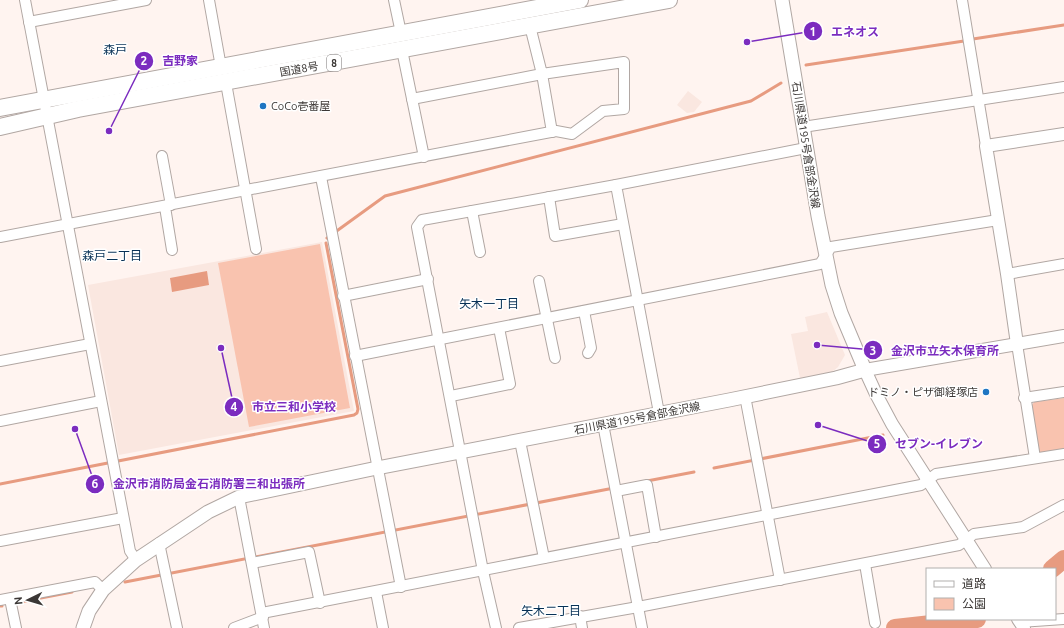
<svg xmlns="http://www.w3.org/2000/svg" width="1064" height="628" font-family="Ubuntu,'Noto Sans JP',sans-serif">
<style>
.built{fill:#fae7e0}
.green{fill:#f9c3af}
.water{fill:#e79b80}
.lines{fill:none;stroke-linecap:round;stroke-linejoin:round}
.stream{stroke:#e79b80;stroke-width:3}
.river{stroke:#e79b80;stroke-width:18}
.minor-casing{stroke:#b1a7a3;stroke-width:12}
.tertiary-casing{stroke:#b1a7a3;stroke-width:14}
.secondary-casing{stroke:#b1a7a3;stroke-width:15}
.trunk-casing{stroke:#b1a7a3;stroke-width:18}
.minor{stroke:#fff;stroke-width:10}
.tertiary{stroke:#fff;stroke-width:12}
.secondary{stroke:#fff;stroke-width:13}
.trunk{stroke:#fff;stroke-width:16}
.poi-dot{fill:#1e75c2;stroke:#fff;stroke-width:1.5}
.labels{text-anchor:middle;stroke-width:3;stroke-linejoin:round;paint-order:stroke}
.shield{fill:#fff;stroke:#767372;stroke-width:1}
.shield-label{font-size:10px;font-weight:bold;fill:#3b3735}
.street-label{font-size:11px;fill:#3b3735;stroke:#fff}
.poi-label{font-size:11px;fill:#3b3735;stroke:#fff;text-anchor:start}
.neighbourhood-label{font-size:12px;fill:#073156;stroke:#fff}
.leader{fill:none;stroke:#7b2cbf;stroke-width:1.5}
.callout-dot{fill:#7b2cbf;stroke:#fff;stroke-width:1.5}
.mark-label{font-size:12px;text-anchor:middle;font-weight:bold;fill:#fff}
.callout-label{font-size:12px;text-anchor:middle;font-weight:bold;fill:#7b2cbf;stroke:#fff;stroke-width:3;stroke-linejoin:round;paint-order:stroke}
</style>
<rect width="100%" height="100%" fill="#fff4f0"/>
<g class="built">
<path d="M688 91 702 102 694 112 687 113 677 105Z"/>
<path d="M322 242 354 411 119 455 88 285Z"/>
<path d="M827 312 845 355 838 367 832 372 800 378 791 334 808 331 805 317Z"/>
</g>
<g class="green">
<path d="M320 244 350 408 249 427 218 263Z"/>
<path d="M1064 398V449L1042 453 1037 450 1030 408 1034 402Z"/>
</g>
<path class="water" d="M207 271 209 285 172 292 170 278Z"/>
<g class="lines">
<g class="stream">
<path d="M973 39 1064 25"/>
<path d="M806 65 964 41"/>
<path d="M327 238 385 196 751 101 781 83"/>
<path d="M714 468 883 435"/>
<path d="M647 481 694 472"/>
<path d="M0 484 354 415 357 413 358 409 326 243"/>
<path d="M125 582 614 488"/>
<path d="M20 602 72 592"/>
<path d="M0 606H2"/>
</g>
<g class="river">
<path d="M1052 569 1064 559"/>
<path d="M895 628 977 619"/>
</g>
<defs>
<g id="minor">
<path d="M25 0 130 551 136 560"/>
<path d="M209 0 221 67"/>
<path d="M394 0 401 33"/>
<path d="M962 0 986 146"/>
<path d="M29 22 146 0"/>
<path d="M402 50 424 157"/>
<path d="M226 83 256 249"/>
<path d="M412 99 542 74 552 132"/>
<path d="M803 127 1064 87"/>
<path d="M162 156 171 205"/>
<path d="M321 177 401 587"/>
<path d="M549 197 555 236 623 224"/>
<path d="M165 207 172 250"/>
<path d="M472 211 480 252"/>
<path d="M0 237 556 131 572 134 603 111 624 109V62L542 74 530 26"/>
<path d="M1007 274 1064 264"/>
<path d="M539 281 555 358"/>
<path d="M343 296 428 279"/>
<path d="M584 311 591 348 588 353"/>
<path d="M1017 344 1035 458"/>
<path d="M355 356 820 264 831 247 998 220"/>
<path d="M0 361 90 344"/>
<path d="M451 396 510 384 499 328"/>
<path d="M745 396 780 580"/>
<path d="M1024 398 1064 392"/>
<path d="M659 413 616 185 806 148"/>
<path d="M0 421 101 401"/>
<path d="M603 424 642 628"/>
<path d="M520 441 544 558"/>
<path d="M616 491 647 485 656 537"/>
<path d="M239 497 264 628"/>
<path d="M0 541 123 518"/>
<path d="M159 543 177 628"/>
<path d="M252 563 309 552 320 603"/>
<path d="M865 564 875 623"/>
<path d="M376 592 383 628"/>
<path d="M10 599 16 628"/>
<path d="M0 600 95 582 103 590"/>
<path d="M262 613 921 485 936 474 1064 454"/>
<path d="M580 616 582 628"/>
<path d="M1020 622 1064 619"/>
<path d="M234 628 263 617"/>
<path d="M496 628 483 571 417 227 422 220 616 185"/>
<path d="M519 628 638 607 959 545 974 534 1023 527 1064 505"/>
</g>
<g id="tertiary">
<path d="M1017 344 1007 274 986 146 1064 134"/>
<path d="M985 569 892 424 876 394 865 370 1064 336"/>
<path d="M1018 619 1024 628"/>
</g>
<path id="secondary" d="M83 628 89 611 103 590 136 560 208 512 239 497 377 468 729 400 836 378 865 370 841 313 832 285 818 216 782 0"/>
<g id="trunk">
<path d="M0 108 580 0"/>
<path d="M0 127 78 109 669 0"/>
</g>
</defs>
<use href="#minor" class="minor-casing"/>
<use href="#tertiary" class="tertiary-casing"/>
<use href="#secondary" class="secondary-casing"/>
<use href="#trunk" class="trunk-casing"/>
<use href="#minor" class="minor"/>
<use href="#tertiary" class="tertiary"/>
<use href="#secondary" class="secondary"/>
<use href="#trunk" class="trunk"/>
</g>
<g class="poi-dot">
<circle cx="263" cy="106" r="4"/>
<circle cx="986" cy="392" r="4"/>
</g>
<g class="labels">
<rect class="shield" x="327" y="55" width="14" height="16" rx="3"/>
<g class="shield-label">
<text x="334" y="67">8</text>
</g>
<g class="street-label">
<text transform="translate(299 69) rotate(-10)" y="4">国道8号</text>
<text transform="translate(806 145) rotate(81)" y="4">石川県道195号倉部金沢線</text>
<text transform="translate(637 418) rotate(-11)" y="4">石川県道195号倉部金沢線</text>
</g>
<g class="poi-label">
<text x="271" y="110">CoCo壱番屋</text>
<text x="978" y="396" text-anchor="end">ドミノ・ピザ御経塚店</text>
</g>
<g class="neighbourhood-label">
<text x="115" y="54">森戸</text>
<text x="112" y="260">森戸二丁目</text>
<text x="489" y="308">矢木一丁目</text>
<text x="551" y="615">矢木二丁目</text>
</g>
</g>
<path class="leader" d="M747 42L813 31M109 131L144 61M817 345L873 350M221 348L234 407M818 425L877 444M75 429L95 484"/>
<g class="callout-dot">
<circle cx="747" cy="42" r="4"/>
<circle cx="109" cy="131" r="4"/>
<circle cx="817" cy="345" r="4"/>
<circle cx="221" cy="348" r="4"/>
<circle cx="818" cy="425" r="4"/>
<circle cx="75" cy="429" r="4"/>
<circle cx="813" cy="31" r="10"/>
<circle cx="144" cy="61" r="10"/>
<circle cx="873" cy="350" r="10"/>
<circle cx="234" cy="407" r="10"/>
<circle cx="877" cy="444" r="10"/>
<circle cx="95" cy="484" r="10"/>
</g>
<g class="mark-label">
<text x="813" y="36">1</text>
<text x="144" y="65">2</text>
<text x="873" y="355">3</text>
<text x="234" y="411">4</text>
<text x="877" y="448">5</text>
<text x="95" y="488">6</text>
</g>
<g class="callout-label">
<text x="855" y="36">エネオス</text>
<text x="180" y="65">吉野家</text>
<text x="945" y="355">金沢市立矢木保育所</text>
<text x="294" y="411">市立三和小学校</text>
<text x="939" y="448">セブン-イレブン</text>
<text x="209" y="488">金沢市消防局金石消防署三和出張所</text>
</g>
<rect x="926" y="568" width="130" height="52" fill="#ffffff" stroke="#b1afae"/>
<rect x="934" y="581" width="20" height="6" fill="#ffffff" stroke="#b1afae"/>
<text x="962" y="588" font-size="12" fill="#3b3735">道路</text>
<rect x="934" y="598" width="20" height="12" fill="#f9c3af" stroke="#b1afae"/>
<text x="962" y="608" font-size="12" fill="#3b3735">公園</text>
<g transform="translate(28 600) rotate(265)" stroke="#ffffff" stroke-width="3" paint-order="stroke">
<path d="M0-3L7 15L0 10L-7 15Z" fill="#3b3735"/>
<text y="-6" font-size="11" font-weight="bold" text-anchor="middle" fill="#3b3735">N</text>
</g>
</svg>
